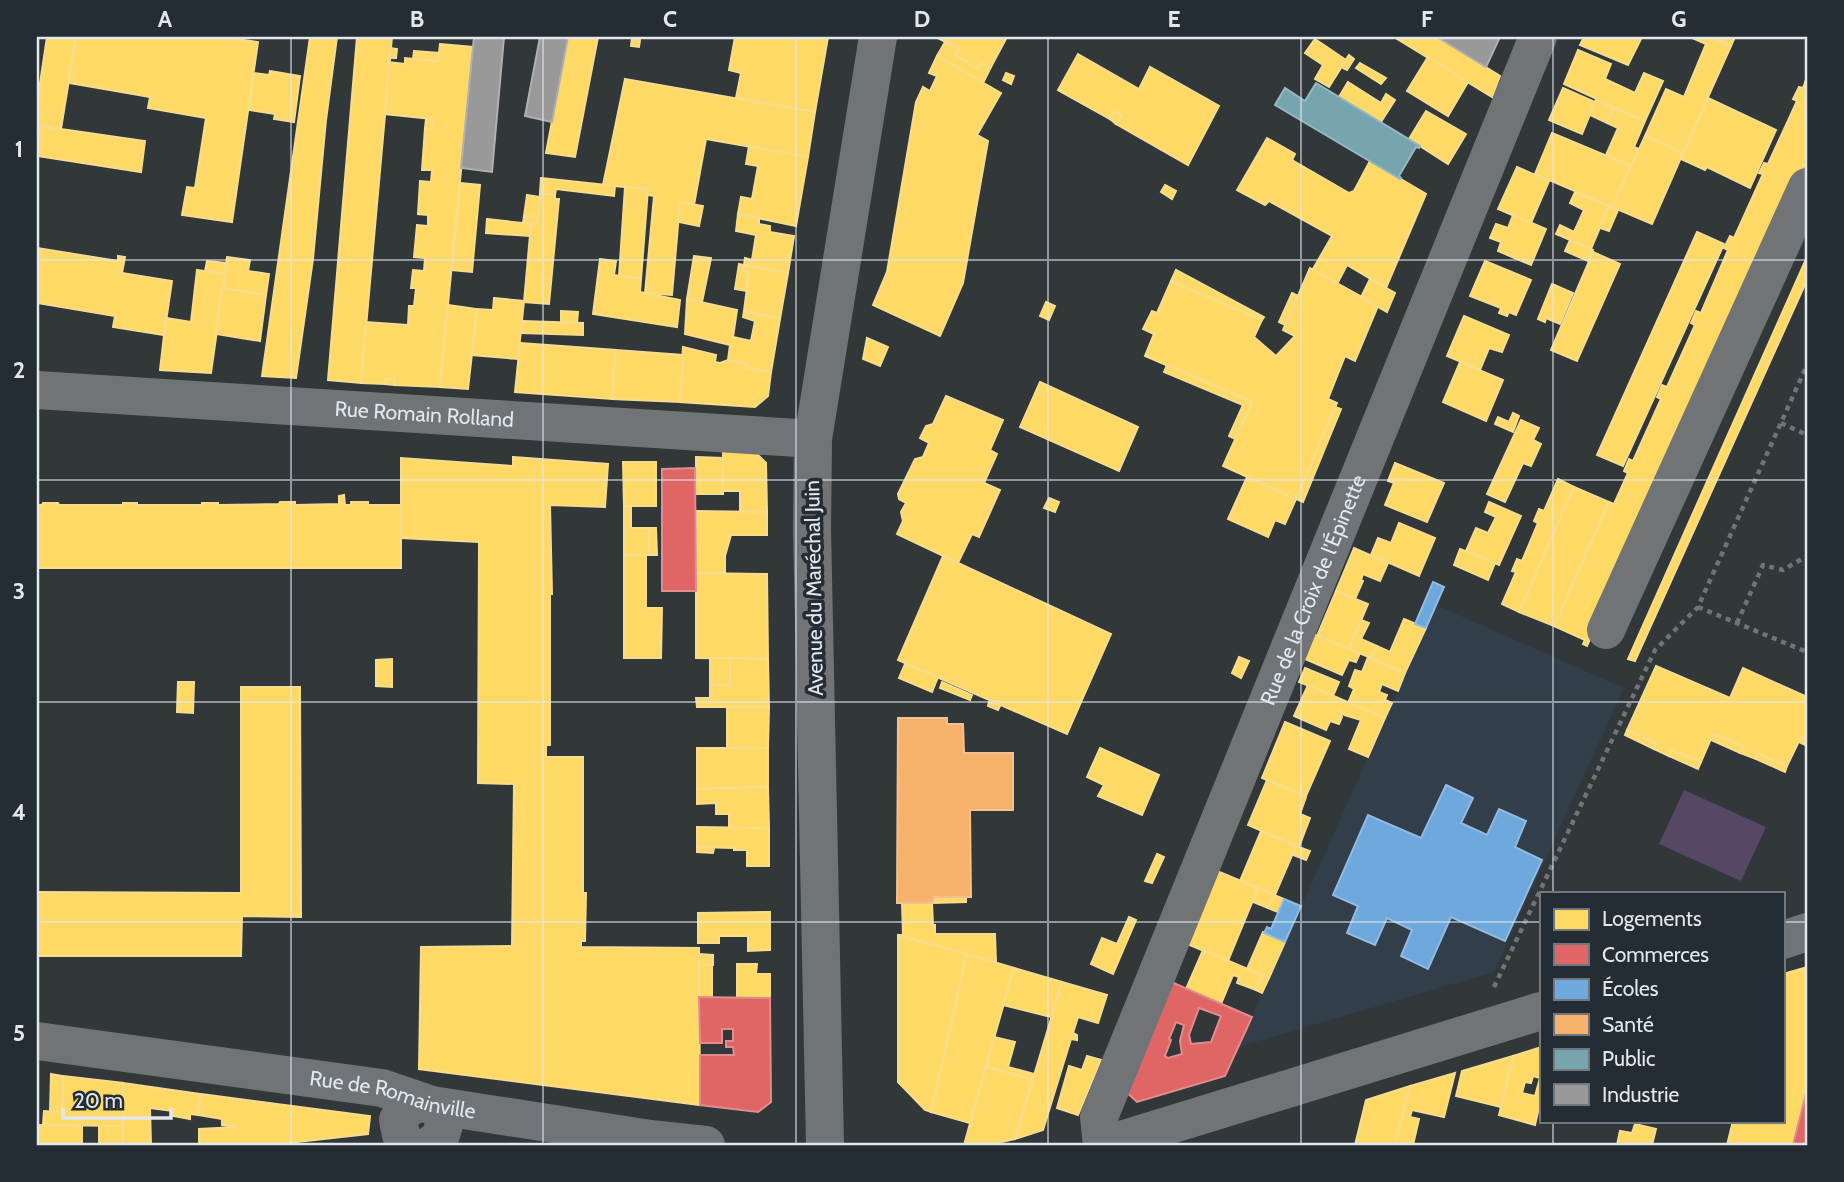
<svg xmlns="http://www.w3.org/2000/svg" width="1844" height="1182" font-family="Cabin,sans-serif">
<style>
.built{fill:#323e49}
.green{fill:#564864}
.homes{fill:#ffd966;stroke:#f6dd8e;stroke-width:2;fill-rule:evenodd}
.shops{fill:#e06666;stroke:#e18d8e;stroke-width:2;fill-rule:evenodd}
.schools{fill:#6fa8dc;stroke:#92bbe1;stroke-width:2}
.health{fill:#f6b26b;stroke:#f0c292;stroke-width:2}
.public{fill:#76a5af;stroke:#96b9c1;stroke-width:2}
.industry{fill:#999;stroke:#afb0b2;stroke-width:2}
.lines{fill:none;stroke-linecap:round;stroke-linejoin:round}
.path{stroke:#717477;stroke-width:4.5;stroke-dasharray:5 5;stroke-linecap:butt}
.minor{stroke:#717477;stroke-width:38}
.tertiary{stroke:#717477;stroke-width:38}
.grid{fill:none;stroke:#e2e7ec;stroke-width:2;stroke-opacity:0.55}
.labels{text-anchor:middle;stroke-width:7;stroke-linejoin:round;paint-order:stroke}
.street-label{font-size:21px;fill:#e2e7ec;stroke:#252d34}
.neatline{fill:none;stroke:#e2e7ec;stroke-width:2.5}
.grid-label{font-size:23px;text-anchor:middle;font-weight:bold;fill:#e2e7ec}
</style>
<rect width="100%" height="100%" fill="#32373a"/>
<path class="built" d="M1436 605 1624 688 1494 972 1238 1047Z"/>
<path class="green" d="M1684 790 1766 827 1741 881 1659 844Z"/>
<g class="homes">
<path d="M47 37H76L61 129 37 126V103Z"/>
<path d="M76 37H223L258 42 232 222 182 215 187 187 195 188 206 118 148 108 150 97 69 83Z"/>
<path d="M310 37H337L326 120 313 259 296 378 262 376Z"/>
<path d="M357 37H392L361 383 328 380Z"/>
<path d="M568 37H598L575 157 546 153Z"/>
<path d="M735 37H828L815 112 736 98 741 73 729 70Z"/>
<path d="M936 37H1007L991 67 981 63 978 69 955 55 959 49Z"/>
<path d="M1394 37H1437L1500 76 1492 97Z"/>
<path d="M1584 37H1637L1641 39 1628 65 1580 45Z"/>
<path d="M1690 37H1710L1731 46 1683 153 1645 136 1666 89 1684 97 1706 44Z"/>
<path d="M1715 37H1735L1731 46 1714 38Z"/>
<path d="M632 38 640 40 639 47 631 46Z"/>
<path d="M1315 39 1346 60 1329 87 1315 79 1323 65 1305 53Z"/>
<path d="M945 42 959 49 955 55 978 69 981 63 991 67 983 83 937 56Z"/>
<path d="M440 44 473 47 440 387 394 385 395 379H385V384L361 383 366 322 408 325 409 306H414L416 288H411L413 270 424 271 425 258 414 257 417 225 428 226V215L418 214 420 181 431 182 432 170H422L425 128 431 129 432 119 385 114 389 62 405 64V58L438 61Z"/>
<path d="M390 48 397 49 396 58H389Z"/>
<path d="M1578 50 1611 64 1605 79 1635 93 1644 73 1663 81 1645 121 1596 100 1597 99 1564 84Z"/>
<path d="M414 51 439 53 438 61 413 59Z"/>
<path d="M1078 54 1139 89 1150 67 1219 106 1188 165 1116 124 1122 116 1114 111 1110 119 1058 90Z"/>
<path d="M1349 55 1354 59 1347 70 1341 67Z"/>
<path d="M937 56 1001 93 977 135 988 141 963 283 940 336 873 305 887 272 916 102 923 87 930 91 937 76 929 73Z"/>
<path d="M1428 57 1468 82 1448 116 1407 91Z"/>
<path d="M1360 63 1386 78 1381 84 1356 68Z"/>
<path d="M270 71 300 76 294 122 274 119 275 114 249 110 254 73 269 75Z"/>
<path d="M1006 73 1014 76 1011 84 1003 80Z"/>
<path d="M1807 77V160L1587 646 1583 644 1585 640 1554 626 1609 502 1614 504 1628 473 1624 471 1629 459 1633 461 1661 399 1657 397 1662 385 1667 387 1695 325 1691 323 1696 311 1701 313 1728 250 1724 248 1730 236 1734 238 1763 174 1759 173 1764 163 1768 164 1797 101 1793 99 1799 87 1803 88Z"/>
<path d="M625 79 815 112 808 157 706 139 694 205 680 202 672 295 645 293 654 196 648 195V189L603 185Z"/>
<path d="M1348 82 1381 103 1386 94 1395 100 1381 122 1339 97Z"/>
<path d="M1563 88 1595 102 1582 134 1549 120Z"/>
<path d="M1708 98 1776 130 1750 188 1707 167 1705 170 1681 159Z"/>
<path d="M1596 100 1613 108 1607 123 1590 115Z"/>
<path d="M1613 108 1645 121 1634 147 1639 149 1631 166 1606 155 1618 128 1607 123Z"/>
<path d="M1114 111 1122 116 1116 124 1110 119Z"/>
<path d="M1426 111 1466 134 1448 164 1409 139Z"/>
<path d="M426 119H432L431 129 425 128Z"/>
<path d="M40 126 145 141 141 172 37 156Z"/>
<path d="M1552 133 1631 166 1612 207 1535 174Z"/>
<path d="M1645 136 1683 153 1652 224 1612 207Z"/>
<path d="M1267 138 1295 154 1292 160 1349 193 1354 191 1370 161 1426 194 1386 288 1347 265 1337 284 1313 269 1332 236 1269 201 1265 205 1237 190Z"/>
<path d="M749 146 808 157 796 226 738 214 741 197 752 199 758 166 746 164Z"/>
<path d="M1517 167 1549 181 1531 223 1498 209Z"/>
<path d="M541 178 615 186 614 196 556 189 555 195 540 193Z"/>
<path d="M460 183 480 185 472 272 452 270Z"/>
<path d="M1165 185 1176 191 1172 199 1161 192Z"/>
<path d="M625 187 648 189 641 279 619 276Z"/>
<path d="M1575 192 1609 206 1591 249 1556 234 1560 225 1574 232 1584 210 1570 203Z"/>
<path d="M540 193 555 195V199H559L549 304 524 302 531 224H537Z"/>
<path d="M527 195 540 197 538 217 524 216Z"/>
<path d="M680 202 703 206 699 226 679 222Z"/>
<path d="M1609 206 1618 210 1609 231 1600 228Z"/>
<path d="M738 214 759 218V224L770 226V232L794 236 788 273 744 265 745 258 752 260 756 235 736 231Z"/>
<path d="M1513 215 1546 229 1531 265 1498 251 1501 242 1490 238 1496 224 1508 228Z"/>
<path d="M524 216 538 217 537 224 523 223Z"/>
<path d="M487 219 531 224 530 236 486 233Z"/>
<path d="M1697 232 1724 244 1623 466 1597 455Z"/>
<path d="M1570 240 1593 250 1588 261 1565 251Z"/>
<path d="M37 248 118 261V256L125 257 122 273 172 281 164 335 113 327 115 316 37 303Z"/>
<path d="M1593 252 1620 264 1577 361 1551 350Z"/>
<path d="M694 256 711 258 702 302 687 299Z"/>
<path d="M227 257 250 260 248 271 269 274 266 295 222 288Z"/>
<path d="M1807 257V280L1635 661 1628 659Z"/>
<path d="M600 259 616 261 614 275 641 279 640 292 680 300 677 327 593 314Z"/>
<path d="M207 261 226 263 225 274 205 271Z"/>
<path d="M1485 261 1531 280 1516 315 1509 312 1507 316 1499 313 1501 308 1470 296Z"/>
<path d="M739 264 744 265 743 271 749 272 747 291 735 289Z"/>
<path d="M744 265 788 273 780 319 744 311 749 272 743 271Z"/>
<path d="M1310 268 1378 306 1355 361 1345 356 1328 399 1337 403 1296 499 1223 466 1252 402 1145 356 1154 334 1143 329 1152 311 1157 313 1171 281 1262 320 1254 337 1276 356 1295 336 1283 330Z"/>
<path d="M197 270 225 274 211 373 160 370 166 318 191 322Z"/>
<path d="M1176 270 1264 317 1262 320 1171 281Z"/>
<path d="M1370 279 1395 293 1387 312 1361 297Z"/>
<path d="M1552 284 1573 293 1560 324 1546 318 1545 322 1538 319Z"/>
<path d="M222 288 266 295 260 341 216 334Z"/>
<path d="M1292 293 1298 296 1285 325 1279 322Z"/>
<path d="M494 298 524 301 518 359 472 355 477 309 493 310Z"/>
<path d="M687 299 737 310 733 337 751 341 755 321 743 317 744 311 780 319 771 372 746 368 747 364 728 360 730 345 685 334Z"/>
<path d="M1046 302 1055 306 1049 320 1040 316Z"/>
<path d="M448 305 477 309 468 389 440 387Z"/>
<path d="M561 311 578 312 577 323 561 322Z"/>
<path d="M1464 316 1509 335 1502 352 1489 348 1480 370 1447 356Z"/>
<path d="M522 321 583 323V335L521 333Z"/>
<path d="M867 338 888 347 880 366 863 359Z"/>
<path d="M520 343 616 350 612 399 515 392Z"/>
<path d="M683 347 716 355 715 362 720 363 728 360 747 364 746 368 771 372 768 396 755 407 680 402Z"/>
<path d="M616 350 683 355 680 402 612 399Z"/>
<path d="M1460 362 1503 380 1486 421 1443 402Z"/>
<path d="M1167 365 1252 402 1235 439 1229 436 1243 405 1164 372Z"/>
<path d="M385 379H395L394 385 385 384Z"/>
<path d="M1040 382 1138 427 1119 471 1020 427Z"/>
<path d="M946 396 1003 420 990 450 997 454 984 483 1000 490 979 537 972 534 958 563 897 534 903 521 901 512 906 503 899 499 898 494 915 459 923 457 929 443 920 438 926 426 933 424Z"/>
<path d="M1335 407 1341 409 1303 502 1296 499Z"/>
<path d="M1513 413 1519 416 1513 432 1495 424 1498 417 1509 422Z"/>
<path d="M1521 420 1539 428 1533 440 1541 444 1531 466 1523 463 1505 502 1487 494Z"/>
<path d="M723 448 754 451 766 463 767 512 740 511V491H723Z"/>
<path d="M513 457 608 464 605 507 550 505 552 594H550V745H546V757H583V893H586L585 941H581V947L699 948 700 1105 419 1069 421 947 512 946 514 784 478 783 479 542 401 538V458L513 466Z"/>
<path d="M696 457 723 458V494H696Z"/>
<path d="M623 462H656V506H624Z"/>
<path d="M1395 463 1444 483 1427 522 1385 505 1394 483 1388 481Z"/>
<path d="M1247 477 1296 499 1285 524 1275 520 1268 537 1228 519Z"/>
<path d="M1558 479 1574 487 1519 612 1502 604 1516 572 1512 571 1517 559 1522 561 1538 523 1534 521 1539 509 1544 511Z"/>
<path d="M1574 487 1609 502 1554 626 1519 612Z"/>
<path d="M344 495 345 505H351V502H368V505H401V568H37V505H42L43 503H58L59 505H123V503H137V505H202V503H218V505L279 504 280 502H295V505L339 504V496Z"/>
<path d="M1049 498 1059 502 1055 512 1044 508Z"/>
<path d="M1489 502 1521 516 1499 565 1466 551 1476 528 1488 533 1496 517 1485 512Z"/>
<path d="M624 506H631V528H649V555H624Z"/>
<path d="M696 511 767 512V535H731L725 556V573H696Z"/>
<path d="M1399 523 1435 538 1419 576 1371 555 1378 538 1391 543Z"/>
<path d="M649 528H656L657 555H649Z"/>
<path d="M1354 548 1388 563 1380 581 1363 574 1361 580 1363 581 1355 599 1336 591Z"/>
<path d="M1460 549 1495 563 1488 580 1454 565Z"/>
<path d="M624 555H646V608H662L661 658H624Z"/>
<path d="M943 556 1111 634 1067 734 898 660Z"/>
<path d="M696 573 767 574 768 659 696 658Z"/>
<path d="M1336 591 1368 604 1349 649 1317 636Z"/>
<path d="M1404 619 1426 628 1405 673 1371 658 1377 646 1390 652Z"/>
<path d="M1361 620 1369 623 1361 639 1377 646 1371 658 1349 649Z"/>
<path d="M1308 632 1360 653 1356 662 1349 660 1342 675 1298 656Z"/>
<path d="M1239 657 1249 661 1241 678 1232 673Z"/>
<path d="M1368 657 1405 673 1398 691 1382 684 1379 692 1387 695 1385 700 1392 703 1385 718 1348 703 1354 689 1349 686 1355 670 1362 672Z"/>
<rect x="710" y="658" width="20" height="27"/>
<path d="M730 658 768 659 769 707H697L696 698H710V685H730Z"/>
<path d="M392 659V687L376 686V660Z"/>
<path d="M905 664 938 677 932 692 899 678Z"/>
<path d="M1656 666 1730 698 1743 668 1807 697V739L1801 737 1787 766 1758 754 1756 759 1740 753 1743 746 1713 734 1701 762 1671 750 1669 756 1654 749 1656 743 1627 730Z"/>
<path d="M1305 668 1339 682 1333 696 1299 682Z"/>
<path d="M178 682H194L193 713 177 712Z"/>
<path d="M942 682 972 695 970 700 940 688Z"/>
<path d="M1308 685 1385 718 1368 757 1349 749 1361 720 1344 715 1340 709 1342 717 1339 724 1330 721 1326 730 1294 716Z"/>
<path d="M241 687H300L301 917 242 916 241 956H37V892L241 893Z"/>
<path d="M989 702 1000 706 998 710 988 706Z"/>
<path d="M727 707H769L768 748H727Z"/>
<path d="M1285 722 1330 741 1306 796 1262 778Z"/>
<path d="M1627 730 1656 743 1654 749 1625 735Z"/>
<path d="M1713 734 1743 746 1740 753 1711 740Z"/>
<path d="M1801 737 1807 739V746L1799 742Z"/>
<path d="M697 748H768V787L697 789Z"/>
<path d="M1100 748 1159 775 1142 815 1098 796 1104 785 1087 777Z"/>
<path d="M1671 750 1701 762 1698 769 1669 756Z"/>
<path d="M1758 754 1787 766 1785 772 1756 759Z"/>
<path d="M1267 780 1306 797 1300 814 1310 818 1299 847 1248 825Z"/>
<path d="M768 787 769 828H729V814H716V803L697 804V789Z"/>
<path d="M697 827 769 828V866H747V850H734V848L697 847Z"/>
<path d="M1261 831 1296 846 1275 895 1240 881Z"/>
<path d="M1296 846 1310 851 1306 860 1293 855Z"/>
<path d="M697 847 714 848 713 853 697 852Z"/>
<path d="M1157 854 1164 857 1152 883 1145 881Z"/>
<path d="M1217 871 1258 888 1228 961 1187 944Z"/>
<path d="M1258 888 1274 895 1268 908 1253 902Z"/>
<path d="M1274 895 1284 899 1278 912 1268 908Z"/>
<path d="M934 897H966V902L933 903Z"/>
<path d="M902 903H932L933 925H935V934H995L996 963 898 935H903Z"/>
<path d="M770 912V950L748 951V936H719V943H698V913Z"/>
<path d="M1129 917 1136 920 1113 974 1091 964 1102 938 1117 944Z"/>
<path d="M1263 932 1285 942 1269 978 1247 969Z"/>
<path d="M898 935 967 954 931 1112 925 1110 898 1082Z"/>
<path d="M1203 950 1262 975 1256 990 1237 983 1239 977 1233 975 1221 1004 1186 989Z"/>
<path d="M699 954 713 955V965H699Z"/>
<path d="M967 954 1014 968 970 1123 931 1112Z"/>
<path d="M737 964H757L756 974H770V998H737Z"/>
<rect x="699" y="965" width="13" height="32"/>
<path d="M1807 967V1089L1793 1145H1727L1733 1121H1783V974Z"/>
<path d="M1014 968 1062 982 1051 1017 1003 1005Z"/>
<path d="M1262 975 1269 978 1262 993 1256 990Z"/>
<path d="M1062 982 1107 995 1098 1023 1078 1017 1073 1033 1077 1035V1040L1071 1039 1043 1130 1015 1139Z"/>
<path d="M994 1037 1015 1042 1008 1067 1034 1074 1032 1080 986 1066Z"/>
<path d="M1541 1047V1099L1535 1125 1499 1115 1513 1056ZM1533 1076 1540 1078 1535 1096 1522 1093 1525 1082 1531 1083Z"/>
<path d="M1087 1056 1101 1060 1078 1115 1057 1108 1069 1066 1082 1070Z"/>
<path d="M1513 1056 1501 1107 1456 1096 1462 1071Z"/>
<path d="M986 1066 1032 1080 1015 1139 989 1145H964Z"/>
<path d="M1455 1073 1444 1117 1412 1110 1410 1117 1419 1119 1413 1145H1395L1410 1086Z"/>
<path d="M51 1074 63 1076 62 1112 50 1111Z"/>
<path d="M63 1076 123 1083V1126L43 1125 44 1111 62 1112Z"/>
<path d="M123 1083 201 1094 198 1115 190 1114V1119L173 1116V1111L150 1108 151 1145H123Z"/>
<path d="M1410 1086 1395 1145H1355L1366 1100Z"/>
<path d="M201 1094 370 1116 368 1134 270 1145H199V1129L237 1127 222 1125V1119L198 1115Z"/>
<path d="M1635 1124 1656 1129 1652 1145H1617L1620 1131 1632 1133Z"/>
<path d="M37 1125 82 1126V1145H37Z"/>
<rect x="99" y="1126" width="24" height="19"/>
</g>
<g class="shops">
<path d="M695 468 696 591H662V469Z"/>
<path d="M1169 981 1252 1017 1225 1076 1137 1102 1124 1090ZM1199 1008 1221 1016 1211 1042 1191 1044 1189 1035ZM1176 1022 1184 1025 1180 1041 1182 1054 1168 1058 1165 1056 1171 1040 1169 1039Z"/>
<path d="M699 997 770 998 771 1102 758 1112 700 1105V1055H734L733 1047H726V1041H733V1029H722V1043H700Z"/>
<path d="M1807 1089V1145H1793Z"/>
</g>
<g class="schools">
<path d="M1433 582 1444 587 1426 628 1415 624Z"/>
<path d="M1446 785 1473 798 1461 823 1487 835 1499 809 1526 821 1515 847 1542 860 1505 941 1451 917 1428 969 1401 956 1412 930 1387 918 1375 945 1347 933 1358 906 1333 895 1368 815 1421 838Z"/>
<path d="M1284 899 1301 906 1285 942 1264 933 1267 927 1271 929Z"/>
</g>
<path class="health" d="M898 718H947V724H963L964 753H1013V810H970L971 897H934L933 903H897Z"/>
<path class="public" d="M1316 83 1420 146 1419 148 1416 147 1399 176 1401 178 1400 179 1275 105 1285 88 1305 101Z"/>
<g class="industry">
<path d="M474 37H504L492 172 461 168Z"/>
<path d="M540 37H568L552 122 525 116Z"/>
<path d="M1437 37H1500L1486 67Z"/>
</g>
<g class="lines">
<g class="path">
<path d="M1781 423 1807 435"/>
<path d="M1698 607 1807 652"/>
<path d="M1737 623 1763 565 1783 570 1807 556"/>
<path d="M1494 987 1655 650 1698 607 1807 365"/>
</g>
<g class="minor">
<path id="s1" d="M37 390 813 439"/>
<path d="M1606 630 1807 187"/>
<path d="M1783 940 1807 932"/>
<path id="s2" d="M37 1041 382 1088 432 1105 650 1139 706 1145"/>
<path d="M407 1145 401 1135 398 1120C405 1109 411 1105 424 1103"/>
<path d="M430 1145 440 1138 444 1125 442 1114 432 1105"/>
<path id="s3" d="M1102 1145 1099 1117 1538 37"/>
<path d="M1105 1145 1541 1011"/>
</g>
<path class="tertiary" d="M825 1145 812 529 813 439 878 37"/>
</g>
<path class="grid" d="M291 37V1145M543 37V1145M796 37V1145M1048 37V1145M1301 37V1145M1553 37V893M37 260H1807M37 480H1807M37 702H1807M37 922H1541M1783 922H1807M1553 1121V1145"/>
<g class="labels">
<g class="street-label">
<text dy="7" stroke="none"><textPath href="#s1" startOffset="388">Rue Romain Rolland</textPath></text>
<text transform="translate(814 588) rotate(-91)" y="7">Avenue du Maréchal Juin</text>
<text dy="7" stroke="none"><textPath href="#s3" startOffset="597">Rue de la Croix de l'Épinette</textPath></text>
<text dy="7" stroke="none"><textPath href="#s2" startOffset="360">Rue de Romainville</textPath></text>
</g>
</g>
<rect width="1844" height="1182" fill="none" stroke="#252d34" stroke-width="77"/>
<rect x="1540" y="892" width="245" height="231" fill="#252d34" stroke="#71777e" stroke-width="2"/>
<rect x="1554" y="909" width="35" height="21" fill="#ffd966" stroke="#71777e" stroke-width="2"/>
<text x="1602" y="926" font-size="21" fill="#e2e7ec">Logements</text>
<rect x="1554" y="944" width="35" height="21" fill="#e06666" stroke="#71777e" stroke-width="2"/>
<text x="1602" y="962" font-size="21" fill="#e2e7ec">Commerces</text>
<rect x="1554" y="979" width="35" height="21" fill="#6fa8dc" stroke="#71777e" stroke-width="2"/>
<text x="1602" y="996" font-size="21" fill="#e2e7ec">Écoles</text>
<rect x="1554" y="1014" width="35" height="21" fill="#f6b26b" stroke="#71777e" stroke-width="2"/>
<text x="1602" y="1032" font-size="21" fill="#e2e7ec">Santé</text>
<rect x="1554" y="1049" width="35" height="21" fill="#76a5af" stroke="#71777e" stroke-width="2"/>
<text x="1602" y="1066" font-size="21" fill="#e2e7ec">Public</text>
<rect x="1554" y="1084" width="35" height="21" fill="#999999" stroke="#71777e" stroke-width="2"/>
<text x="1602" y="1102" font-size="21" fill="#e2e7ec">Industrie</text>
<path d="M63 1108v10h108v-10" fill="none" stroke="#e2e7ec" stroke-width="3.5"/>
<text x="74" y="1108" font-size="21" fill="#e2e7ec" stroke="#252d34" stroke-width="5" paint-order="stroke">20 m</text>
<rect x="38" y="38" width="1768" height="1106" class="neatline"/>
<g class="grid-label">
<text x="165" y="27">A</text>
<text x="417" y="27">B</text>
<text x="670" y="27">C</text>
<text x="922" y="27">D</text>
<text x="1174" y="27">E</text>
<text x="1427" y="27">F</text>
<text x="1679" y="27">G</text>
<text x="19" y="157">1</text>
<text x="19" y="378">2</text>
<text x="19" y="599">3</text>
<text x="19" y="820">4</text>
<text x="19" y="1041">5</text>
</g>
</svg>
